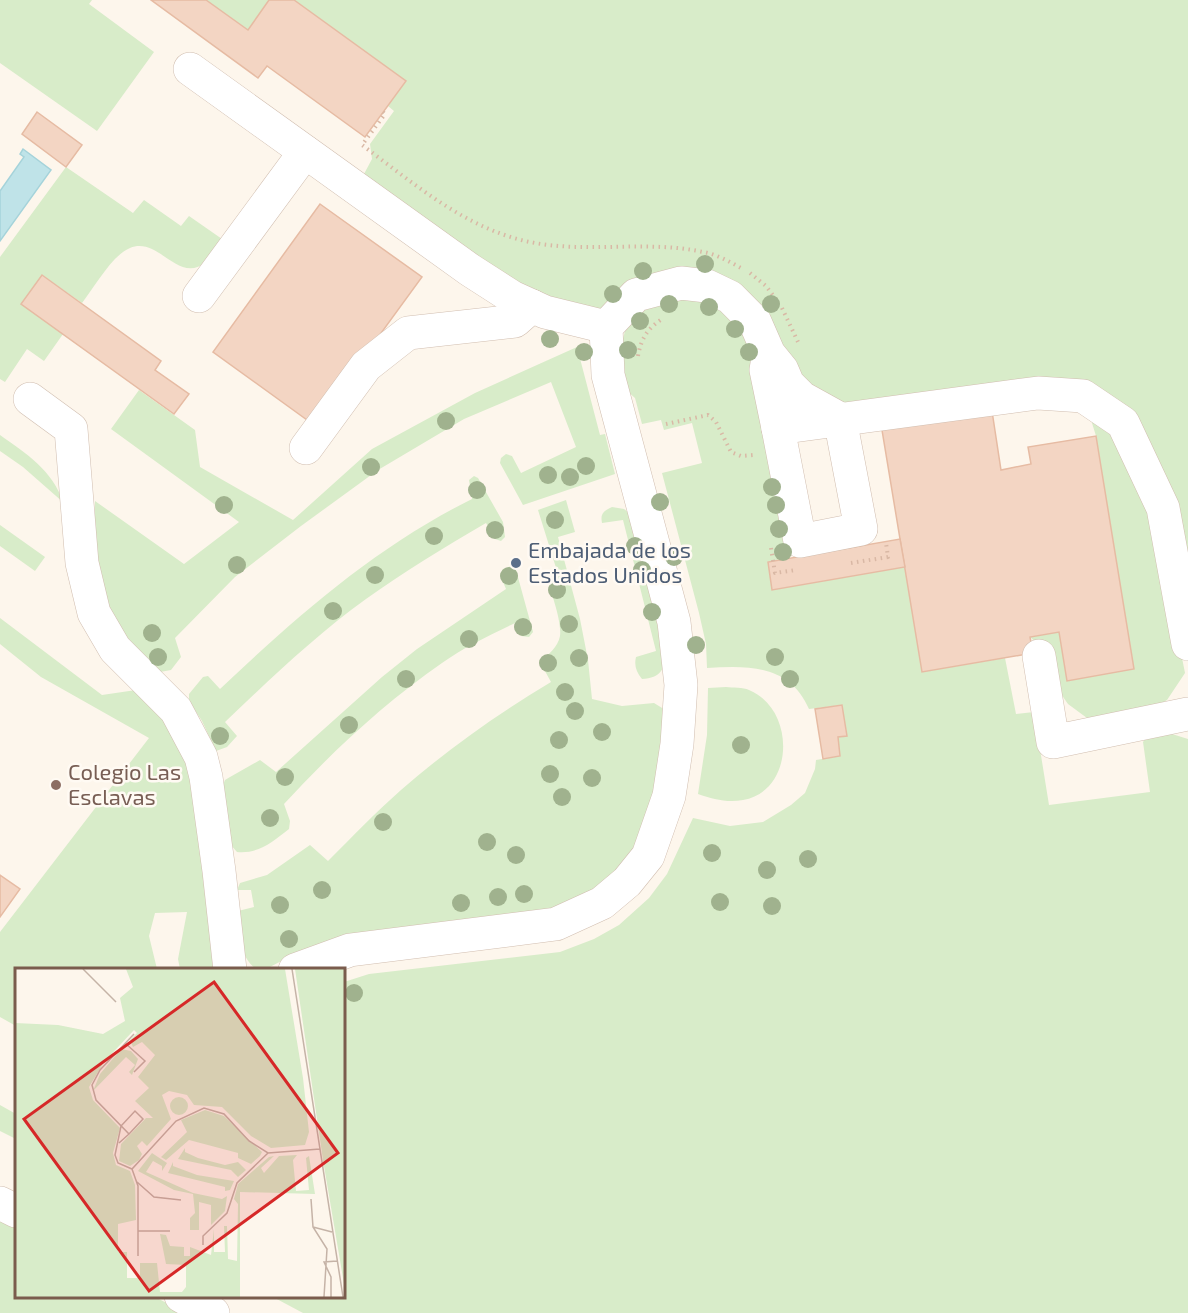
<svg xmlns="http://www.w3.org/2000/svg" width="1188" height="1313" font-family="'Exo 2',sans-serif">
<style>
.green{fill:#d8ecc9}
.water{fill:#bfe3e8;stroke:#a5d3da;stroke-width:1.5}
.building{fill:#f3d5c3;stroke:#e6bba3;stroke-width:1.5}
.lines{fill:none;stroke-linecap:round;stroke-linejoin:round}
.minor-casing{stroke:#d1beb0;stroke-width:34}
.path{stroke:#d9b8a5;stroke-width:4;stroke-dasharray:1.5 4.5;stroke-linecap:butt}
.minor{stroke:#fff;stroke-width:33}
.tree{fill:#a0b28e}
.service-dot{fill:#5c6f8a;stroke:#fffaf3;stroke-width:2}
.education-dot{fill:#8d6e63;stroke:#fffaf3;stroke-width:2}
.labels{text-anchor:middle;stroke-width:5;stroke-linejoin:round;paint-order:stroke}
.service-label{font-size:22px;fill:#4e5e75;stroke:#fffaf3;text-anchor:start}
.education-label{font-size:22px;fill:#785e54;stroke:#fffaf3;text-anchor:start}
.inset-road{fill:none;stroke:#c5b3a7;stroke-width:1.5}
.view{fill:#d62828;fill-opacity:0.15;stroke:#d62828;stroke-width:3}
.inset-edge{fill:none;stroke:#7a5c4d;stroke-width:3}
</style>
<rect width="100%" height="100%" fill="#fdf6ec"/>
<g class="green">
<path d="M0 0H92L89 4 154 52 97 131 0 63Z"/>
<path d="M206 0H269L248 30Z"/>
<path d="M294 0H1188V571L1185 555 1078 380 1050 377 855 406 815 398 742 291 604 310 593 313 526 290 364 174 372 159 370 144 394 111 388 106 406 81Z"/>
<path d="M66 167 133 213 144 200 181 226 189 216 222 239C217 247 212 256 206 262 178 285 159 236 130 248 112 255 94 288 82 303L42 275 63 334 44 361 27 349 5 382 0 379V257Z"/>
<path d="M663 299 706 300 737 319 759 359 790 559 768 562 772 590 905 567 922 672 1005 658 1016 714 1034 712 1049 805 1150 792 1143 742 1148 735 1172 734 1188 739V1313H303L273 1297 344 1296V982L369 974 560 952 594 939 619 925 649 898 667 874 693 818 730 826 763 822 791 805 805 793 815 769 816 760 840 756 838 737 847 735 842 705 809 709C790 665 749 665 707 668L706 644 699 613 662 473 702 463 692 423 664 430 661 420 642 424 635 398 627 391 619 352 626 328 641 309Z"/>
<path d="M577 347 600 435 605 434 615 474 523 505 500 463 501 458 506 454 512 456 521 473 576 447 551 382 464 419 378 470 301 526 235 577 175 638 181 657 171 670 160 672 120 630 110 609 99 576 94 538 95 501 184 564 239 522 111 429 139 390 195 430 200 467 293 520 372 449 475 393Z"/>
<path d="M1088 410 1108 424 1153 513 1185 673 1167 700 1149 711 1087 718 1068 704 1056 687 1043 649 1030 637 1059 632 1067 680 1134 669 1096 436Z"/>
<path d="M0 435C28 455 51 469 64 503L23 467 0 451Z"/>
<path d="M474 476 478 478 503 522 505 537 501 541 495 539 486 523C445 547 405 571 366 599 316 635 270 679 225 722L237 736 227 747 216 751 202 721 189 701V694L203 677 208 676 220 689C297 616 377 546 472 499L469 480Z"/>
<path d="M566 500 575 532 558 537 580 619 588 660 592 699 622 706 654 703 667 711 661 779 635 849 617 874 569 907 291 956 266 969H256C238 955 240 933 238 911L254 907 251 890H237L240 883 267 875 310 845 328 861C352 837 376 812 401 790 448 749 498 714 551 682L540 662C548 655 558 647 560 636 562 621 551 592 546 576L557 571 538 510Z"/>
<path d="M612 507 624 509 629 513 666 652C665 669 661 678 642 679 636 672 634 665 636 657L656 651 623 520 602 523C600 513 604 511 612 507Z"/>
<path d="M0 525 45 557 35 571 0 546Z"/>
<path d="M511 566 516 570 533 632 529 637 521 636 515 623C490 635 464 647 442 663 383 704 332 752 284 804L290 821 289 829C272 842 259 854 237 852L229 843 221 790 225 780 230 777 260 760 276 772 382 677 417 649 506 589 500 575 503 569Z"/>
<path d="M0 618 102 695 136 690 172 723 190 759 214 969H180L178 959 187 912 155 913 149 936 157 969 16 970V1026L0 1017V932L149 738 41 677 0 644Z"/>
<path d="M726 687C733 688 743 687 749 690 796 709 795 791 743 800 727 803 713 799 698 794L707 735 708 688Z"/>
<path d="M0 1105 16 1114V1139L0 1131Z"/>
<path d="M0 1214 16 1223V1296L155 1297 186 1313H0Z"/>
</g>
<path class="water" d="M23 149 51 170 0 241V191L24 157 20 154Z"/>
<g class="building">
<path d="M151 0H206L248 30 269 0H294L406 81 365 137 267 66 258 78Z"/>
<path d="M37 112 82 145 66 167 22 134Z"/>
<path d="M320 204 422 277 314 425 213 352Z"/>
<path d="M42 275 161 361 155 370 189 394 174 414 21 304Z"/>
<path d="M992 411 1001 470 1031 464 1028 447 1096 436 1134 669 1067 681 1059 632 1030 637 1033 653 922 672 882 430Z"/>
<path d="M900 539 905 567 772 590 768 562Z"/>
<path d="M842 705 847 736 838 737 840 756 823 759 815 709Z"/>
<path d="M0 875 20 889 0 917Z"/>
</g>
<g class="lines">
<defs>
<g id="minor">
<path d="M190 69 470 270 512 297 545 312 606 327"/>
<path d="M199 296 305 152"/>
<path d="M768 358 766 370 778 428 1038 393 1083 396 1123 423 1163 508 1188 644"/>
<path d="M30 399 71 429 82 563 94 613 115 649 176 710 201 757 206 777 219 871 230 970"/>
<path d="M306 448 366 366 408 333 515 321 532 306"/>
<path d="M1039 656 1053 742 1188 714"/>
<path d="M295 970 350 950 556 924 602 903 627 882 648 856 669 796 677 744 681 685 674 622 608 375 606 327 636 295 681 283 707 286 730 297 755 322 769 354 782 370 788 384 802 398 840 419 861 529 800 541 778 428"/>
<path d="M0 1203 16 1211"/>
<path d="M181 1296 213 1313"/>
</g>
</defs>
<use href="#minor" class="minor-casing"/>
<g class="path">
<path d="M383 112 385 114 362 145C416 185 468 231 535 243 591 253 648 240 703 252 716 254 730 262 741 268"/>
<path d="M750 273 766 286 778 302"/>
<path d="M782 308 798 342"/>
<path d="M638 356C641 339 647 329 662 319"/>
<path d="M666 424 708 415 716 422 731 452 741 456 753 455"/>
<path d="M771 548 775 573 796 570"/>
<path d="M851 563 888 557 886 543"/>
</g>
<use href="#minor" class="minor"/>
</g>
<g class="tree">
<circle cx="705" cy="264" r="9"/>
<circle cx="643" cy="271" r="9"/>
<circle cx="613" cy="294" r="9"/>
<circle cx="669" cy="304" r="9"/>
<circle cx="771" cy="304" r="9"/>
<circle cx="709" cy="307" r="9"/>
<circle cx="640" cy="321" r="9"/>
<circle cx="735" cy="329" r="9"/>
<circle cx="550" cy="339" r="9"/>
<circle cx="628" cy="350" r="9"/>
<circle cx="584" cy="352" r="9"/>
<circle cx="749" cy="352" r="9"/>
<circle cx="446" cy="421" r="9"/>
<circle cx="586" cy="466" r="9"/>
<circle cx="371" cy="467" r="9"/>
<circle cx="548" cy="475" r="9"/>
<circle cx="570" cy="477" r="9"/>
<circle cx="772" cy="487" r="9"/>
<circle cx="477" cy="490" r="9"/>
<circle cx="660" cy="502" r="9"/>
<circle cx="224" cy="505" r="9"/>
<circle cx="776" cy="505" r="9"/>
<circle cx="555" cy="520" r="9"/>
<circle cx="779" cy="529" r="9"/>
<circle cx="495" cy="530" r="9"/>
<circle cx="434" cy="536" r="9"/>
<circle cx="635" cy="546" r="9"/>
<circle cx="783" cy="552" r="9"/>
<circle cx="674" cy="557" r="9"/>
<circle cx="237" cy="565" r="9"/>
<circle cx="642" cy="570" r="9"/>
<circle cx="375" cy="575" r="9"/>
<circle cx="509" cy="576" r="9"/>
<circle cx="557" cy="590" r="9"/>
<circle cx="333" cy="611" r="9"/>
<circle cx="652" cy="612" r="9"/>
<circle cx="569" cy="624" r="9"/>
<circle cx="523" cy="627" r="9"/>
<circle cx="152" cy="633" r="9"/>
<circle cx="469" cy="639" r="9"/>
<circle cx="696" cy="645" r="9"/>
<circle cx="158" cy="657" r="9"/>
<circle cx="775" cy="657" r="9"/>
<circle cx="579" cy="658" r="9"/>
<circle cx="548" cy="663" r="9"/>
<circle cx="406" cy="679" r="9"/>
<circle cx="790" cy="679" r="9"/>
<circle cx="565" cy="692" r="9"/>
<circle cx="575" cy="711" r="9"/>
<circle cx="349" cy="725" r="9"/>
<circle cx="602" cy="732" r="9"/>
<circle cx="220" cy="736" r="9"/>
<circle cx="559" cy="740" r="9"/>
<circle cx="741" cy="745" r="9"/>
<circle cx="550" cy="774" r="9"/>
<circle cx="285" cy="777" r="9"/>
<circle cx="592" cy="778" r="9"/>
<circle cx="562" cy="797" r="9"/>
<circle cx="270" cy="818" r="9"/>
<circle cx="383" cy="822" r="9"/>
<circle cx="487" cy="842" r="9"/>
<circle cx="712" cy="853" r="9"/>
<circle cx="516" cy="855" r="9"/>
<circle cx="808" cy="859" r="9"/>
<circle cx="767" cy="870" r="9"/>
<circle cx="322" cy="890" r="9"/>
<circle cx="524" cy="894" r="9"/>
<circle cx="498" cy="897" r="9"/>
<circle cx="720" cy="902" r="9"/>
<circle cx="461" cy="903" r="9"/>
<circle cx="280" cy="905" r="9"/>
<circle cx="772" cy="906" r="9"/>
<circle cx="289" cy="939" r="9"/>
<circle cx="354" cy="993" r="9"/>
</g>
<circle class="service-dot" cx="516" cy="563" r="6"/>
<circle class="education-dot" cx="56" cy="785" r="6"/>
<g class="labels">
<g class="service-label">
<text x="528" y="558">Embajada de los<tspan x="528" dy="25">Estados Unidos</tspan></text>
</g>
<g class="education-label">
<text x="68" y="780">Colegio Las<tspan x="68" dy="25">Esclavas</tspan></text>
</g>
</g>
<g transform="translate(15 968)">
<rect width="330" height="330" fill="#fdf6ec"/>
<path d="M111 1H270L288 110 294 164 290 177 256 180 236 168 207 139 179 137 172 127 154 123 147 127 156 151 132 178 127 173 122 178 127 186 124 192 115 198 104 193 106 176 131 150H138L120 133 134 120 123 109 140 87 127 74 118 79 115 72 122 65 119 62 89 94 74 119 78 132 105 160 98 185 101 197 115 203 120 217 121 252 103 256V284H112V310H125V295H142L145 324H167L171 319V297L151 296 145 266 151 267 155 278 169 279V288H175V279L196 287 199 261V284H210L209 258H212L213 291 222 293 223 236 219 231 223 216 254 189 259 188 246 200 249 205 264 188 282 187 278 192 281 223 294 222 291 190 294 188 300 226 225 224V329H0V55L43 57 88 66 110 53 105 30 118 19ZM280 1H330V322L308 192ZM106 81 116 83 123 91 117 107 114 104 120 97 111 89 78 123 85 106ZM155 138a9 9 0 1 1 18 0a9 9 0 1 1-18 0ZM190 142 209 148 247 184 245 188 236 196 223 190V185L174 172 151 192 146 189 172 164 166 152ZM170 180V184L183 190 210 197 223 194 231 202 223 209 216 202 163 191ZM137 185 152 195 147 203V198L138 193 131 204 178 225 207 231 212 228 210 243 196 257V237L184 234V262H175V250L180 245 178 226 159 222 123 203ZM158 194V198L182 207 219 213 215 222 210 223V219L153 205Z" fill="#d8ecc9"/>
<path class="inset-road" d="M68 1 101 34M277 1 328 329M110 75 130 93 119 104M114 166 128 151 120 143 106 158 100 187 103 195 117 201 161 153 189 140 209 146 234 173 253 185 305 181M104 175 114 166 81 132 77 117 85 102 119 66M117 201 123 218V288M122 214 139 229 166 232M296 231 298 259 312 281 309 329M298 259 317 264M123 263H155M188 277V268L212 245 222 215 253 185M316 329V309L309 294 322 293"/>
<path class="view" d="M199 14 323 185 134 323 9 151Z"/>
<rect width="330" height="330" class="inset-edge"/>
</g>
</svg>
